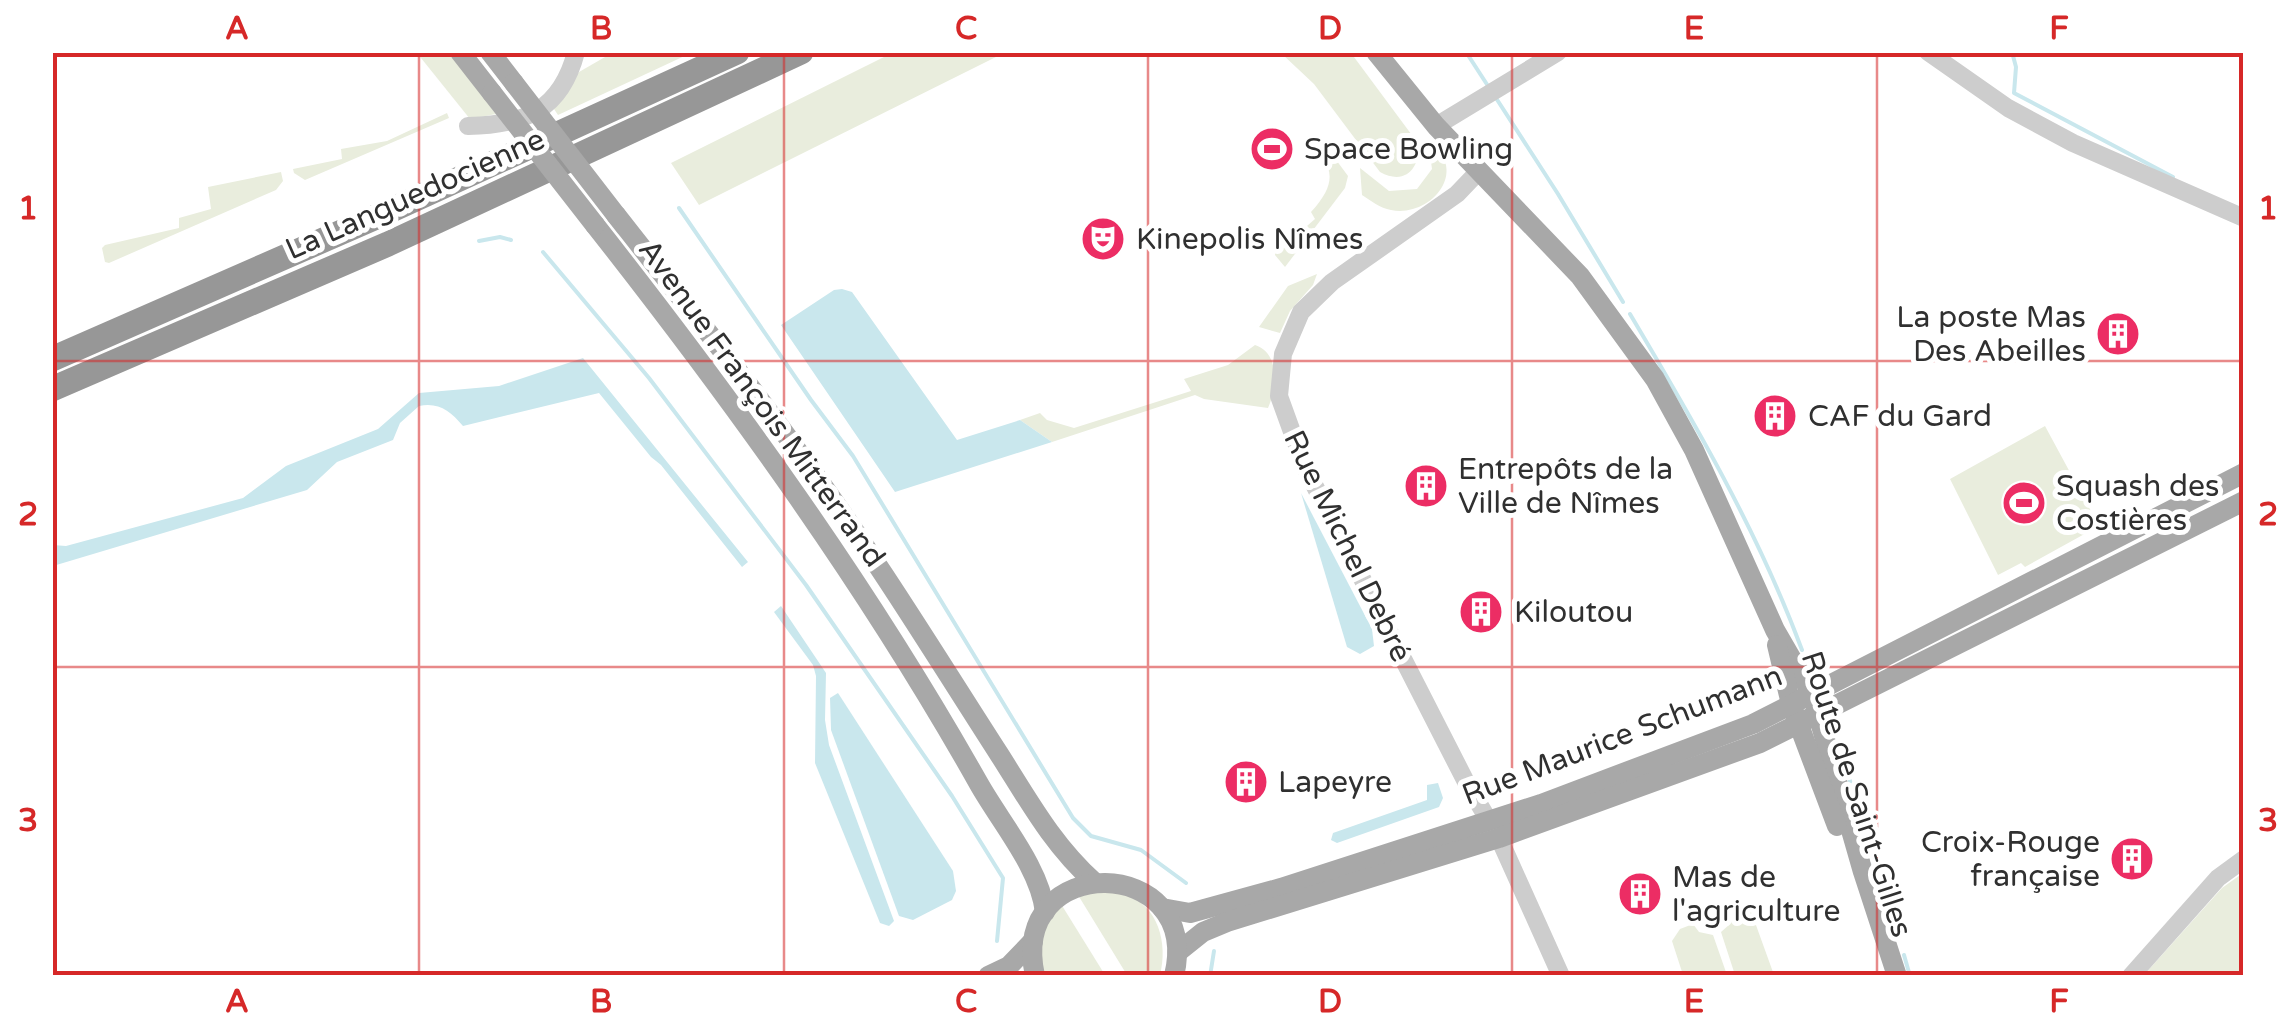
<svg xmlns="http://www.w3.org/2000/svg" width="2296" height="1028" font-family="'Varela Round',sans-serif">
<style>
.grass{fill:#e9eddd}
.water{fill:#c9e7ed}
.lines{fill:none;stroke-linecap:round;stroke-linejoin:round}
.stream{stroke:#c9e7ed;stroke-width:4}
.minor{stroke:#cdcdcd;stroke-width:18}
.major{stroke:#a8a8a8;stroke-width:20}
.highway{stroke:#979797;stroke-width:25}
.major-bridge{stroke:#a8a8a8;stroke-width:20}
.grid{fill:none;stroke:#d62828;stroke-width:2.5;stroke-opacity:0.55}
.labels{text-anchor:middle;stroke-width:10;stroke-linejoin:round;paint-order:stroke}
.poi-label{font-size:30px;fill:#303030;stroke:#fff;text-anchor:start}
.street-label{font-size:30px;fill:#303030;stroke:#fff}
.neatline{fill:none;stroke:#d62828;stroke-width:4}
.grid-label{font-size:32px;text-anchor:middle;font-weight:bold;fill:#d62828}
</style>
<rect width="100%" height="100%" fill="#fff"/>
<g class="grass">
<path d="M417 53H449L496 114 470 119Z"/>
<path d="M612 53H691L558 115 554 109 579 72Z"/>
<path d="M892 53H1004L699 205 671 163Z"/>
<path d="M1281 53H1351L1417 142C1422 168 1405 186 1380 172L1314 84Z"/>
<path d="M447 113 449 118 305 180 294 173 293 169 342 159 341 149 387 141Z"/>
<path d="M1317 134 1348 176 1345 188 1285 267 1275 255 1276 239 1282 233 1291 240 1315 219 1311 212C1339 181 1333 167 1309 137Z"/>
<path d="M1428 140C1472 172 1429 218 1391 210 1380 208 1371 201 1362 195L1360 168 1389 191 1417 189 1432 169Z"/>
<path d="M281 172 283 181 276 190 109 263 105 262 102 248 105 245 179 228V218L211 209 208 187Z"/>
<path d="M1317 274 1313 285 1290 311 1280 333 1259 327 1288 286Z"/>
<path d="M1255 345C1280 353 1277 388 1268 408L1204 399 1195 395 1052 442 1020 420 1040 413 1047 420 1074 428 1191 391 1184 379 1228 365Z"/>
<path d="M2045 426 2099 526 2025 567 2021 563 1998 575 1950 479Z"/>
<path d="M2243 873V975H2144L2222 888Z"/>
<path d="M1091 890C1101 891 1114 891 1124 894 1159 905 1168 944 1160 975H1127L1078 895Z"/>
<path d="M1061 904 1105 975 1041 973 1040 936Z"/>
<path d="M1753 906 1755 912 1752 914 1774 975H1735L1721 932 1729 925 1731 912Z"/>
<path d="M1693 924 1699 932 1713 935 1727 975H1683L1672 941 1680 929Z"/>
</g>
<g class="water">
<path d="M842 289 852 292 957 440 1020 420 1052 442 895 492 781 325 834 290Z"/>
<path d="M583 358 748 562 742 567 661 465 651 457 599 393 463 426C450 411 439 402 419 406L400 423 393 440 337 462 307 490 53 566V545L66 546 243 498 286 466 378 429 419 393 499 386Z"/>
<path d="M1301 493 1372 629 1374 646 1360 654 1347 647Z"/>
<path d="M781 606 826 673 825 720 829 745 894 921 889 926 880 923 815 763 816 676 813 665 774 612Z"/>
<path d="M838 693 953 871 956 891 952 900 913 920 899 916 831 730 830 698Z"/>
<path d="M1438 783 1443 798 1439 807 1337 843 1331 840 1333 833 1427 800V785Z"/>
</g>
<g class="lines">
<g class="stream">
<path d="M1466 52 1488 86"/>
<path d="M2012 52 2016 67 2014 93 2173 177"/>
<path d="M1496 98 1558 194 1623 302"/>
<path d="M679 208 811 400 853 456 1073 818 1091 836 1141 850 1186 883"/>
<path d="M479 241 500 237 511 240"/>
<path d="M543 252 649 378 806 585 952 796 1003 878 997 941"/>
<path d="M1630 314C1694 422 1758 531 1802 650"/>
<path d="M1846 767 1882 892"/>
<path d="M1904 955 1910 976"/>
<path d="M1210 976 1214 951"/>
</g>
<g class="minor">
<path d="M1928 52 2008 108 2073 143 2244 218"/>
<path d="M468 126C525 125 561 110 576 52"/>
<path d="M1436 126 1558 52"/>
<path d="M1479 171 1457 194 1332 282 1301 312 1283 354 1279 396 1304 465 1466 782 1499 838 1561 976"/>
<path d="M2131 976 2218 878 2244 859"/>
</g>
<g class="major">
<path d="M460 52 492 93"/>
<path d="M490 52 514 83"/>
<path d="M1376 52 1436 126 1580 276 1655 379 1694 450 1775 630 1812 694 1863 872 1897 976"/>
<path d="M616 215C709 333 802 450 884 575 923 634 961 695 999 754 1029 801 1052 844 1094 882"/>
<path d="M595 225C735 403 868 587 979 784 1001 823 1040 868 1045 912"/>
<path d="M1777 645 1791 704 1837 826"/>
<path d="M1162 908 1190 913 1281 888 1541 804 1753 724 2244 473"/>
<path d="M1178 952 1203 932 1227 922 1499 838 1760 743 2244 501"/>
<path d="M988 976 1009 966 1033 941"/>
<path d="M1035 976C1007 850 1204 854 1174 976"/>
</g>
<g class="highway">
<path d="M52 359 376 217 737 52"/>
<path d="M52 389 388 244 801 52"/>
</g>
<g class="major-bridge">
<path d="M514 83 616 215"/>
<path d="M492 93 595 225"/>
</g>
</g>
<path class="grid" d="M419 52V976M784 52V976M1148 52V976M1512 52V976M1877 52V976M52 361H2244M52 667H2244"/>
<defs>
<symbol id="stadium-disc" viewBox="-11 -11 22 22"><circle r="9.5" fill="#ec2d64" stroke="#fff"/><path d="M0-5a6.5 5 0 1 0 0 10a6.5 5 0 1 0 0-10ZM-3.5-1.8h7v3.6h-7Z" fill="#fff"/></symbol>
<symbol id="theatre-disc" viewBox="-11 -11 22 22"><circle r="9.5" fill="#ec2d64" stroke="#fff"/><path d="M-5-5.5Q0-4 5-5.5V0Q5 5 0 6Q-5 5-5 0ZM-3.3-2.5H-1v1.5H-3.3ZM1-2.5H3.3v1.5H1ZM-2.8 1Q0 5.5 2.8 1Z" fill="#fff"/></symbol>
<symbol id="building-disc" viewBox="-11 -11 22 22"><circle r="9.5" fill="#ec2d64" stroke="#fff"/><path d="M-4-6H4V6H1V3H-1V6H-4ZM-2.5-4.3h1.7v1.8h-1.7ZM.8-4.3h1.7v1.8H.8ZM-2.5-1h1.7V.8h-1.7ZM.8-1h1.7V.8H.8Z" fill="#fff"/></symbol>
</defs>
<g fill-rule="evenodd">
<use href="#stadium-disc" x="1247" y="124" width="50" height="50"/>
<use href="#theatre-disc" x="1078" y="214" width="50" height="50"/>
<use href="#building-disc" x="2093" y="309" width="50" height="50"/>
<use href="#building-disc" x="1750" y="391" width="50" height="50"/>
<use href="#building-disc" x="1401" y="461" width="50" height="50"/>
<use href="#stadium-disc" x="1999" y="478" width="50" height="50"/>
<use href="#building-disc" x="1456" y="587" width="50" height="50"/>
<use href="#building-disc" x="1221" y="757" width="50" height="50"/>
<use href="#building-disc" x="2107" y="834" width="50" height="50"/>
<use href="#building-disc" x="1615" y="869" width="50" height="50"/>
</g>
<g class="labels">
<g class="poi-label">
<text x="1304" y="159">Space Bowling</text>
<text x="1136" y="249">Kinepolis Nîmes</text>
<text x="2086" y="327" text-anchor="end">La poste Mas<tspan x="2086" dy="34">Des Abeilles</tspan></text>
<text x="1808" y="426">CAF du Gard</text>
<text x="1458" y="479">Entrepôts de la<tspan x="1458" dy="34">Ville de Nîmes</tspan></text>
<text x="2056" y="496">Squash des<tspan x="2056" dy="34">Costières</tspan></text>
<text x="1514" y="622">Kiloutou</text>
<text x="1278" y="792">Lapeyre</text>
<text x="2100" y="852" text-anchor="end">Croix-Rouge<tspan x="2100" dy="34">française</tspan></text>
<text x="1672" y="887">Mas de<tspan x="1672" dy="34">l'agriculture</tspan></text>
</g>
<g class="street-label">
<text transform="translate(415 194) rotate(-24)" y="10">La Languedocienne</text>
<text transform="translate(762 403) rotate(54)" y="10">Avenue François Mitterrand</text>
<text transform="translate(1348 546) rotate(64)" y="10">Rue Michel Debré</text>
<text transform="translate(1622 735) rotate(-21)" y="10">Rue Maurice Schumann</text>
<text transform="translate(1857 794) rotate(72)" y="10">Route de Saint-Gilles</text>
</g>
</g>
<rect width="2296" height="1028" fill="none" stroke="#ffffff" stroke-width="110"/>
<rect x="55" y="55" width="2186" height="918" class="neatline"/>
<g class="grid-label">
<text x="237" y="39">A</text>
<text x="601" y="39">B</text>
<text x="966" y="39">C</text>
<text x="1330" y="39">D</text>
<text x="1694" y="39">E</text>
<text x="2059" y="39">F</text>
<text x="28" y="219">1</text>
<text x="2268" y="219">1</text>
<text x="28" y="525">2</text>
<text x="2268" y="525">2</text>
<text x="28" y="831">3</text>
<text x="2268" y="831">3</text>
<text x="237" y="1012">A</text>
<text x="601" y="1012">B</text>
<text x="966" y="1012">C</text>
<text x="1330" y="1012">D</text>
<text x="1694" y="1012">E</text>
<text x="2059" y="1012">F</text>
</g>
</svg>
